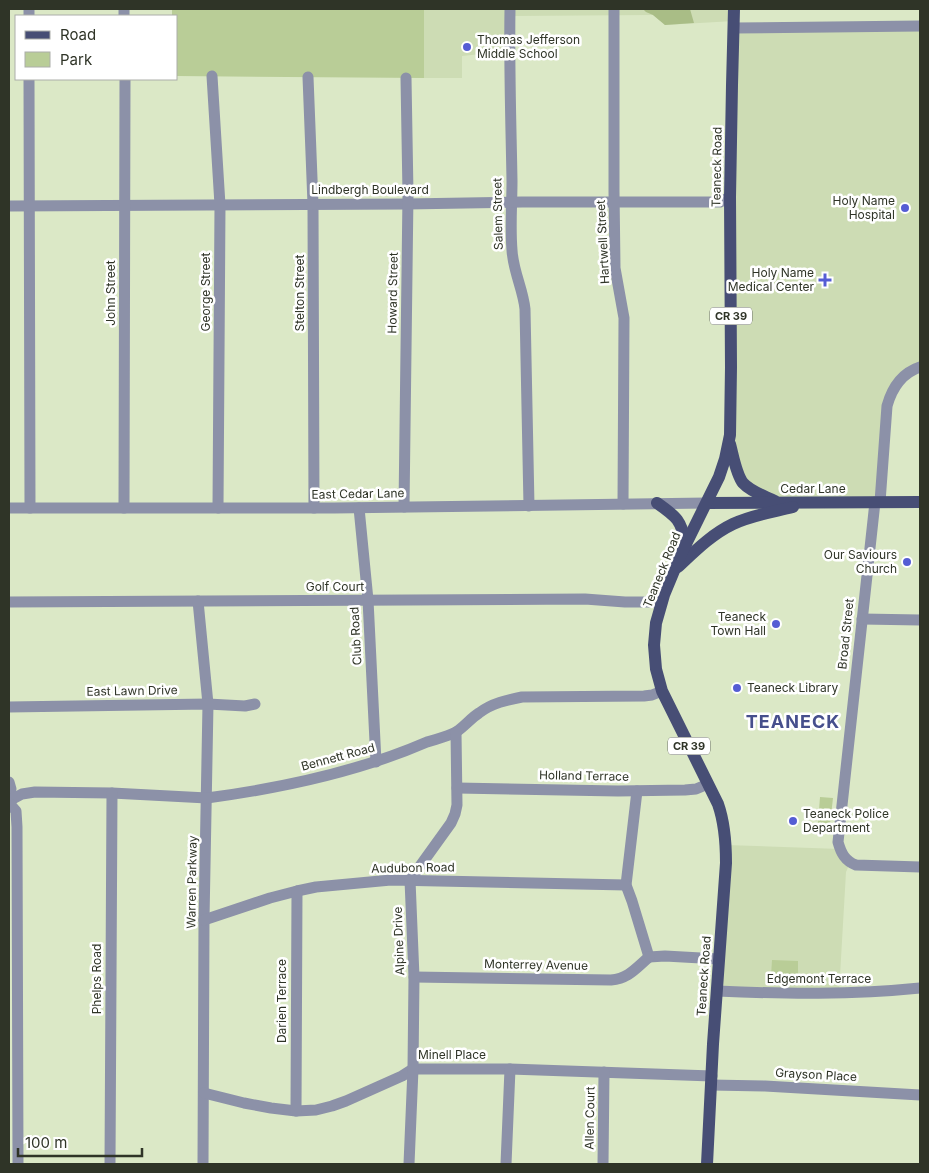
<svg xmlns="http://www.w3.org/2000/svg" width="929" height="1173" font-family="Inter,sans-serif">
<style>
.built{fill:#cddcb4}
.green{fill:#b9cd97}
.forest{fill:#a9bd86}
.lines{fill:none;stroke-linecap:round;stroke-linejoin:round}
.minor{stroke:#8c91a8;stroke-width:11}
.major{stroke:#474e75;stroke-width:12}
.poi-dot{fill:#555dd4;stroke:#fff;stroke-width:2}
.labels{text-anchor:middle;stroke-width:5;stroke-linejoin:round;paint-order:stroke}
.shield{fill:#fff;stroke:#6d7168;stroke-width:1}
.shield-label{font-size:11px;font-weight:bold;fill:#2f3427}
.poi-label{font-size:12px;fill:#2f3427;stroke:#fff;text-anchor:end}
.street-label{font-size:12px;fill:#2f3427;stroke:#fff}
.district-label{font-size:18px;font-weight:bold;letter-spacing:1px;fill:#464f8c;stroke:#fff}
</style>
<rect width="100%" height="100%" fill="#dbe8c6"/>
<g class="built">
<path d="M424 9H734V21L665 25 653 15 511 16 510 51 462 56V78H424Z"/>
<path d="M920 26V367L895 386 880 502H777L746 485 730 426 734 28Z"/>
<path d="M726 845 840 849 850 863 846 872 839 993 717 991Z"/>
</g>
<g class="green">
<path d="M172 9H424V78L176 76V16H172Z"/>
<path d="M820 797 833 798 830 824 818 823Z"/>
<path d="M772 960 798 961V977L771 976Z"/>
</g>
<path class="forest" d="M643 9H690L694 23 665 25 653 15 646 12Z"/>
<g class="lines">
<g class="minor">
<path d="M29 9V16"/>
<path d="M124 9V16"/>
<path d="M510 9C509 67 511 124 512 181 512 204 510 227 512 250 513 271 523 289 525 309L529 506"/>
<path d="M614 9V191L615 268 624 318 623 504"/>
<path d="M734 28 920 26"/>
<path d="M212 76 220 205 218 508"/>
<path d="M308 77 313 204 314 508"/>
<path d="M29 79 30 508"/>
<path d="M9 206 407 204 522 202H720L730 197"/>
<path d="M875 502 838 842C841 853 845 861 856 865L920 867"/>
<path d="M880 502 887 406C892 388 902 373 920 367"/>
<path d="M404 507 408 194 406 78"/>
<path d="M9 508H334L707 503"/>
<path d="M124 508 125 79"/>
<path d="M359 508 368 600 376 762"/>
<path d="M198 601 208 704 204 920 203 1164"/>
<path d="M9 602 585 599 625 602H662"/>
<path d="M862 619 920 620"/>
<path d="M9 707 208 704 245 706 255 704"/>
<path d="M9 782 11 789 9 799"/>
<path d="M457 788 618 791 685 790 696 789 708 784"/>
<path d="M637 791 626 885 632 901 649 957"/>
<path d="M9 801 22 794 35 792 112 793 207 798C282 788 358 772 427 742 436 739 447 737 456 732 464 727 471 718 479 713 492 703 507 700 522 697L644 696 652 695 662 691"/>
<path d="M9 803 16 811 17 827 18 1164"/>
<path d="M204 920 270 898 297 891 316 887 391 880 626 885"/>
<path d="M649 957 665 956 719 959"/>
<path d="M414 977 611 980C629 978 635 969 649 957"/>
<path d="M717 991C786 994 851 995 920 988"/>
<path d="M711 1085 765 1086 920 1095"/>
<path d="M204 1093 244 1103 271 1108 296 1111 316 1110 332 1106 346 1101 402 1076 413 1069H510L712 1076"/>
<path d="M296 1111 297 891"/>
<path d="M110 1164 112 793"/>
<path d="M409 1164 413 1069 414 977 410 880 451 823 455 814 457 805 456 732"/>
<path d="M506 1164 510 1069"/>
<path d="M603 1164 604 1072"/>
</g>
<g class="major">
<path d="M730 444C733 455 736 474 743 483 751 492 765 496 775 501"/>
<path d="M657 503C677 517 681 520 686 544"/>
<path d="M707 503 920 502"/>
<path d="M678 567C695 551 712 534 733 524 752 515 773 512 793 507"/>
<path d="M707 1164 713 1044 726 863C726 843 725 824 718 804L662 691 656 669 654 645 656 623 664 595 681 554 719 477 725 459 730 435 731 367 730 197 732 85 734 9"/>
</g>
</g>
<g class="poi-dot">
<circle cx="467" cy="47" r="5"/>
<circle cx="905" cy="208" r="5"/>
<path d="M822.5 272.5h5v5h5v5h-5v5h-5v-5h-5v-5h5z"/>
<circle cx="907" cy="562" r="5"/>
<circle cx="776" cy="624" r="5"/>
<circle cx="737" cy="688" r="5"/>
<circle cx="793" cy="821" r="5"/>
</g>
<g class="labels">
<g class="shield">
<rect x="710" y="307.5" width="42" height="17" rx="4"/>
<rect x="668" y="737.5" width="42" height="17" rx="4"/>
</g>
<g class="shield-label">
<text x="731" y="320">CR 39</text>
<text x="689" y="750">CR 39</text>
</g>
<g class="poi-label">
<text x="477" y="44" text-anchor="start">Thomas Jefferson<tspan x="477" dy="14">Middle School</tspan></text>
<text x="895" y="205">Holy Name<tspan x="895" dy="14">Hospital</tspan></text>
<text x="814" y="277">Holy Name<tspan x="814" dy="14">Medical Center</tspan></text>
<text x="897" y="559">Our Saviours<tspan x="897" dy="14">Church</tspan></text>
<text x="766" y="621">Teaneck<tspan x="766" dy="14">Town Hall</tspan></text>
<text x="747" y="692" text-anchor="start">Teaneck Library</text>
<text x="803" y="818" text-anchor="start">Teaneck Police<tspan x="803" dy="14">Department</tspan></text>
</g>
<g class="street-label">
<text transform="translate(717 167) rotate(-89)" y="4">Teaneck Road</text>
<text x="370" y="194">Lindbergh Boulevard</text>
<text transform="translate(498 214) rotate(-91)" y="4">Salem Street</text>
<text transform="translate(603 242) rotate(-93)" y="4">Hartwell Street</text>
<text transform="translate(206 292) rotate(-90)" y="4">George Street</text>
<text transform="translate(111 293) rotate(-90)" y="4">John Street</text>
<text transform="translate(300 293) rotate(-90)" y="4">Stelton Street</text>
<text transform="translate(393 293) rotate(-89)" y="4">Howard Street</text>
<text x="813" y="493">Cedar Lane</text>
<text transform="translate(358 494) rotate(-1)" y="4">East Cedar Lane</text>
<text transform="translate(662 570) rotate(-68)" y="4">Teaneck Road</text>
<text x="335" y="591">Golf Court</text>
<text transform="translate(846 634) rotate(-84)" y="4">Broad Street</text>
<text transform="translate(356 636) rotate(-93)" y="4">Club Road</text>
<text transform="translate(132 691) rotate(-1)" y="4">East Lawn Drive</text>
<text transform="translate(338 757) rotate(-15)" y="4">Bennett Road</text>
<text transform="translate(584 776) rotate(1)" y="4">Holland Terrace</text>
<text transform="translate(413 868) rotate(-1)" y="4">Audubon Road</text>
<text transform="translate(192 882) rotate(-89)" y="4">Warren Parkway</text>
<text transform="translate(399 941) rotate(-92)" y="4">Alpine Drive</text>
<text transform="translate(536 965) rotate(1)" y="4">Monterrey Avenue</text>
<text transform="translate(704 976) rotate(-86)" y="4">Teaneck Road</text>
<text transform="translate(97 979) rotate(-90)" y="4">Phelps Road</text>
<text x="819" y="983">Edgemont Terrace</text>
<text transform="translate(282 1001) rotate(-90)" y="4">Darien Terrace</text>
<text x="452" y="1059">Minell Place</text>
<text transform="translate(816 1075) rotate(3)" y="4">Grayson Place</text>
<text transform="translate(590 1118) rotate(-89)" y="4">Allen Court</text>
</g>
<g class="district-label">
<text x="793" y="728">TEANECK</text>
</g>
</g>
<rect width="929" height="1173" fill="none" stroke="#2f3427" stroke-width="20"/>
<rect x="15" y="15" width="162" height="65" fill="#ffffff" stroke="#acaea9"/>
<rect x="25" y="31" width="25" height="8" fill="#474e75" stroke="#acaea9"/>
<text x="60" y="40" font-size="15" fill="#2f3427">Road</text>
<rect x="25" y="52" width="25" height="15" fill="#b9cd97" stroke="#acaea9"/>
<text x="60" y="65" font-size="15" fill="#2f3427">Park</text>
<path d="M18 1148v8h124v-8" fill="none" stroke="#2f3427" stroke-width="2.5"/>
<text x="25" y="1148" font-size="15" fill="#2f3427" stroke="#ffffff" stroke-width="4" paint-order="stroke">100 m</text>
</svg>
